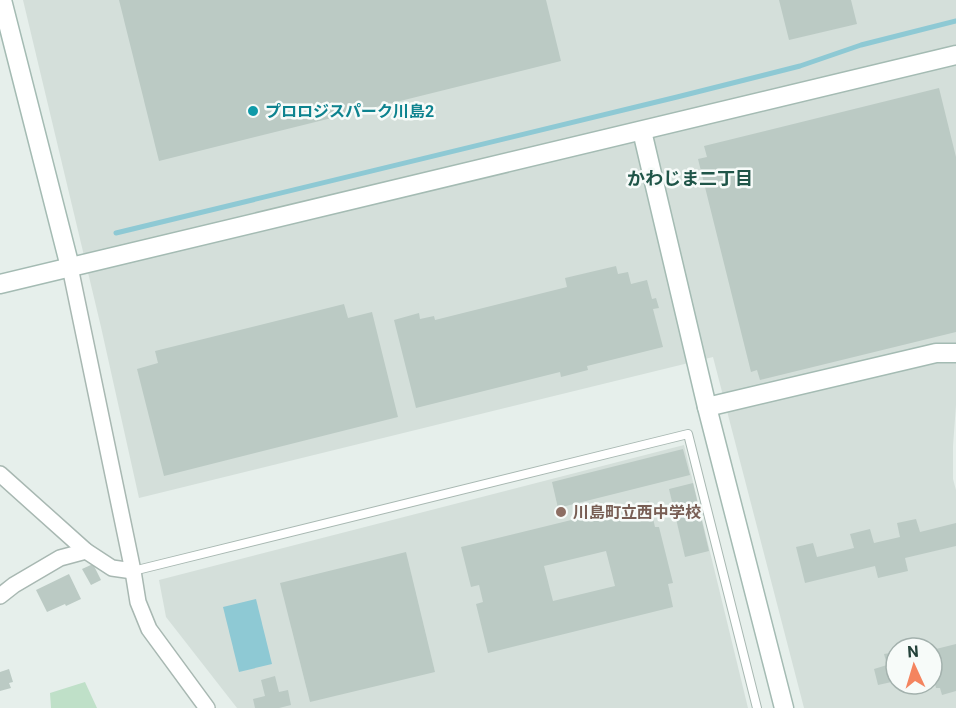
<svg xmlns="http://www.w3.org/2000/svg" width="956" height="708" font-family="Roboto,'Noto Sans JP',sans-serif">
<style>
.built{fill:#d4dfda;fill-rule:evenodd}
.green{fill:#bfe0c8}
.water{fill:#8ec9d4}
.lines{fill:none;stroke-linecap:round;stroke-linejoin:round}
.stream{stroke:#8ec9d4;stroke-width:5}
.building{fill:#bbcac4;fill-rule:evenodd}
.lane-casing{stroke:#a8b8b2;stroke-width:10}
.street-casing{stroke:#a8b8b2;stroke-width:18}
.secondary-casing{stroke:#a4bbb3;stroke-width:21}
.lane{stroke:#fff;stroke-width:8}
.street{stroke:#fff;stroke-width:15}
.secondary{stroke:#fff;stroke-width:18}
.culture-dot{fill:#0f9aa8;stroke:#f7fbf9;stroke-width:2}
.education-dot{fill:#8d6e63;stroke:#f7fbf9;stroke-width:2}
.labels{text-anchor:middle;stroke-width:5;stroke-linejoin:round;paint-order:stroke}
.culture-label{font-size:16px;font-weight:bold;fill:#0d838f;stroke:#f7fbf9;text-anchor:start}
.education-label{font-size:16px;font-weight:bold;fill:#785e54;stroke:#f7fbf9;text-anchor:start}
.neighbourhood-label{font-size:18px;font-weight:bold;fill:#1f5548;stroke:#f7fbf9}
</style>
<rect width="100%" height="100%" fill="#e6efeb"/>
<g class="built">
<path d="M23 0H956V405L953 446V479L956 490V708H804L713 357 139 498 101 327ZM896 648H932V684H896Z"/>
<path d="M684 445 748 708H237L166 617 159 580Z"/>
</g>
<path class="green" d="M85 682 97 708H51L50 693Z"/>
<path class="water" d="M256 599 272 664 239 672 223 607Z"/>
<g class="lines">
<path class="stream" d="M116 233 677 97 800 66 861 45 956 21"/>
</g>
<g class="building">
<path d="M119 0H546L561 61 159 161Z"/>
<path d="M779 0H851L857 24 789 40Z"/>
<path d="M939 88 956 157V332L760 380 757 370 751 372 698 159 707 157 704 146Z"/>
<path d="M616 266 618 274 628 272 631 284 647 280 652 299 656 298 659 308 653 309 663 347 587 366 588 370 561 377 560 372 416 408 394 320 419 313 420 319 434 316 435 320 567 287 565 278Z"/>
<path d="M344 304 348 318 372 312 398 417 164 476 137 369 158 363 155 351Z"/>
<path d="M683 449 690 475 558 508 552 482Z"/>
<path d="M693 483 709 551 685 557 669 489Z"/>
<path d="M649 501 655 527H659L673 583 668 584 673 607 488 653 476 604 483 602 479 585 471 587 461 547ZM606 551 615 586 553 601 544 566Z"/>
<path d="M916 519 920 532 956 523V546L905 558 908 571 878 578 875 566 805 583 796 547 813 543 817 557 854 548 850 534 870 529 874 543 900 537 897 523Z"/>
<path d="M406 552 435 672 310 702 280 583Z"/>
<path d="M93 564 101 580 91 585 82 569Z"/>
<path d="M69 574 81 599 66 606 65 604 47 612 36 590Z"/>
<path d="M956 644V691L942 695 940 688H936L934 679 938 678 932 655V650Z"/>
<path d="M896 652V681L878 685 874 669 887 665 884 654Z"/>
<path d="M9 669 13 682 9 683 11 688 0 691V672Z"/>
<path d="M275 676 279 692 288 690 291 705 279 708H255L253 699 265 696 261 680Z"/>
</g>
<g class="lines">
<defs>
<path id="lane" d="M133 571 688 434 757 708"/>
<g id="street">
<path d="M70 267 133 571 138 602 149 629 207 708"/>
<path d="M0 474 86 551 112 568 133 571"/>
<path d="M0 596 14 585 60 558 86 551"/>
</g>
<g id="secondary">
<path d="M2 0 70 267"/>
<path d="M642 131 707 407 784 708"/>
<path d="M0 284 956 55"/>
<path d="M707 407 936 353H956"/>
</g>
</defs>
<use href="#lane" class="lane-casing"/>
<use href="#street" class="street-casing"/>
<use href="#secondary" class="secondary-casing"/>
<use href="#lane" class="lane"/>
<use href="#street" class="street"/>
<use href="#secondary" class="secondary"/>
</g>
<circle class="culture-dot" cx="253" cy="111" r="6"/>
<circle class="education-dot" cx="561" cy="512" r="6"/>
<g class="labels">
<g class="culture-label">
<text x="265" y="117">プロロジスパーク川島2</text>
</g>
<g class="education-label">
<text x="573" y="518">川島町立西中学校</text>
</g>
<g class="neighbourhood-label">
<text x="690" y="185">かわじま二丁目</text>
</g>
</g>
<g transform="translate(914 666) rotate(356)"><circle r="28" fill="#f7fbf9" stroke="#a3b1ad" stroke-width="1.5"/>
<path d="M0-4.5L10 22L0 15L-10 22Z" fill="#f4845f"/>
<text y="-9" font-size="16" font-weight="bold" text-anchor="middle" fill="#24423a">N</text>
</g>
</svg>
